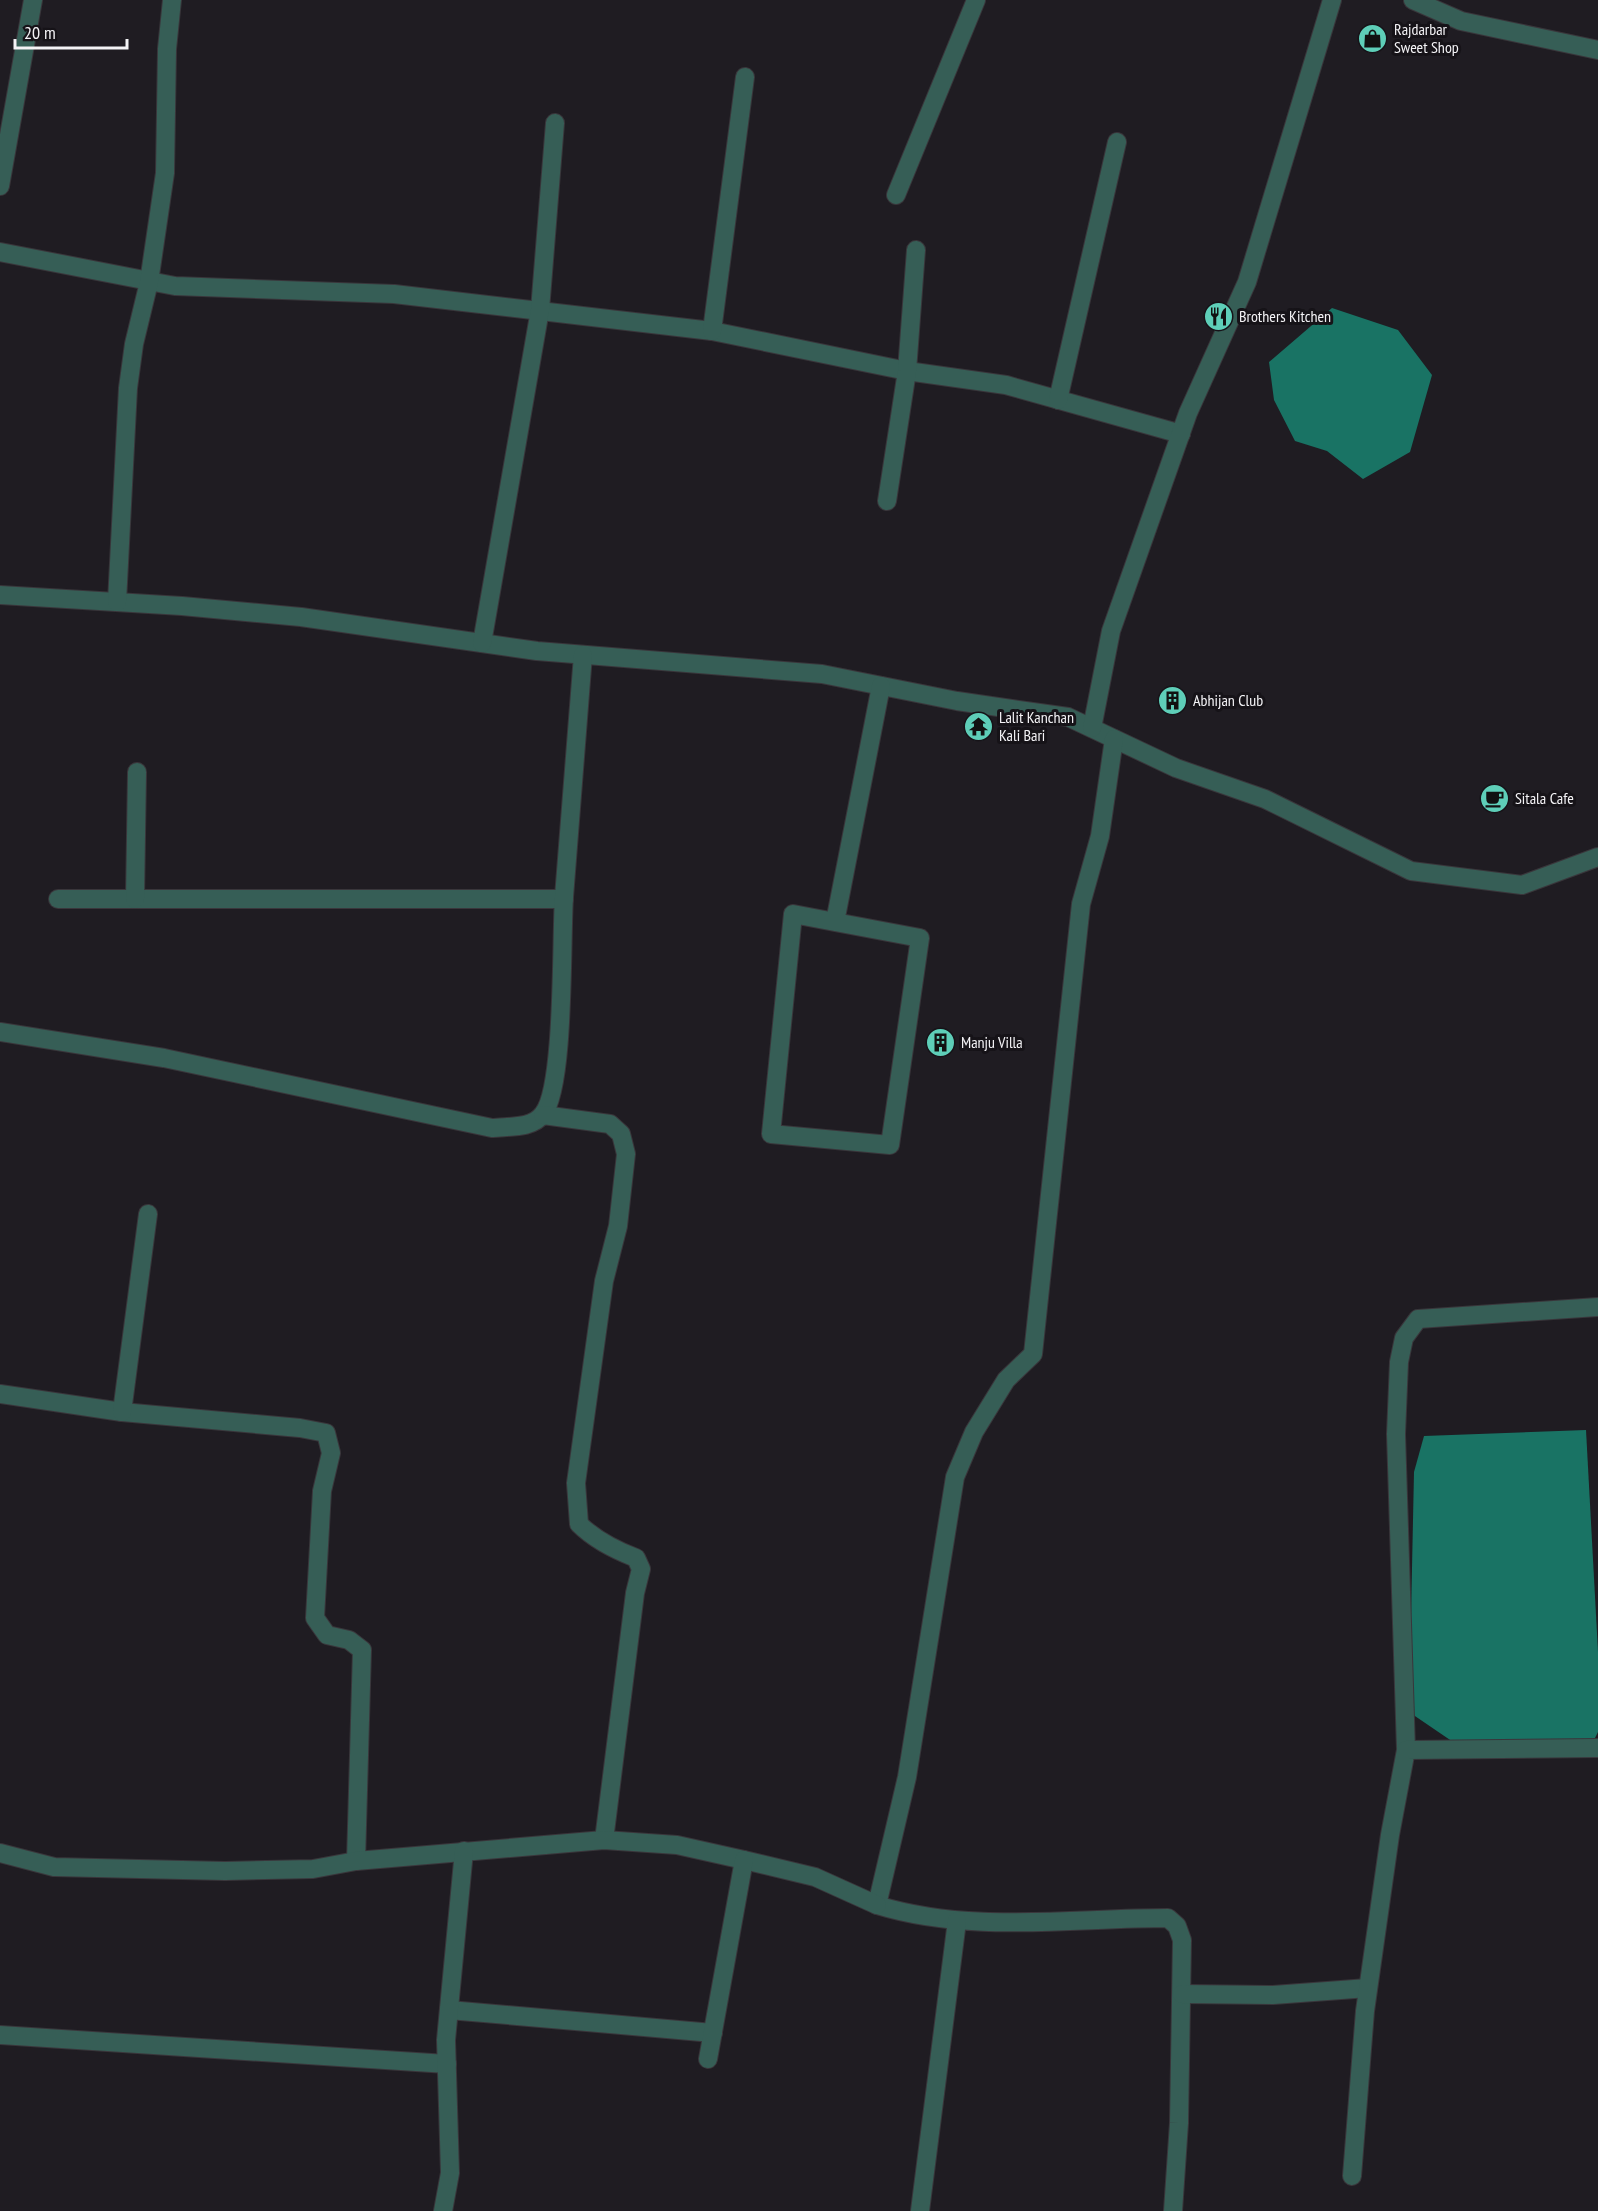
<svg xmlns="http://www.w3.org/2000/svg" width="1598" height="2211" font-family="'PT Sans Narrow',sans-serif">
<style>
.water{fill:#197364}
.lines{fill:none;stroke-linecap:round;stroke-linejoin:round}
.minor-casing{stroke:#39363b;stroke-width:20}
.minor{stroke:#365e56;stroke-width:18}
.labels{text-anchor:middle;stroke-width:6;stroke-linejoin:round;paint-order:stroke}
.poi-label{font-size:16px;fill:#f4f3f6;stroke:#161318;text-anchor:start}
</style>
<rect width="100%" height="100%" fill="#1f1c22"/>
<g class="water">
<path d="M1332 308 1398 330 1432 375 1410 452 1363 479 1327 451 1295 441 1274 400 1269 362Z"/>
<path d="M1586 1430 1598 1652V1732L1592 1744H1456L1409 1712 1414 1472 1424 1436Z"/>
</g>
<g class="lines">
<defs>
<g id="minor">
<path d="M1413 0 1461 21 1598 50"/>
<path d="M0 186 33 0"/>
<path d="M896 195 976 0"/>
<path d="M0 252 175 286 394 294 712 331 907 371 1006 385 1181 434"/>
<path d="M712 331 745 77"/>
<path d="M1058 400 1117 142"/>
<path d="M887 501 907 371 916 250"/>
<path d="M0 595 182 606 301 617 537 651 822 674 957 701 1068 717 1176 768 1265 799 1411 871 1522 885 1598 857"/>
<path d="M117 602 128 388 134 344 149 282 165 173 167 49 172 0"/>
<path d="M482 643 540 310 555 123"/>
<path d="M1092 728 1111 631 1188 413 1247 282 1332 0"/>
<path d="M1114 739 1100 836 1081 904 1033 1354 1006 1380 974 1432 955 1477 907 1777 877 1905C971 1934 1071 1918 1168 1918L1177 1926 1182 1940 1179 2123 1173 2211"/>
<path d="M58 899H564"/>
<path d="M135 899 137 772"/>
<path d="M835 922 793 914 771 1134 890 1145 920 938 835 922 881 686"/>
<path d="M0 1032 164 1058 492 1128C509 1126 532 1129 543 1114 565 1087 561 939 564 897 570 816 577 736 583 655"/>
<path d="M543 1115 610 1124 621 1134 626 1154 618 1226 604 1281 576 1483 579 1524C595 1540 615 1550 636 1558L641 1569 635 1593 604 1840"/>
<path d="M0 1394 122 1412 300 1428 326 1433 331 1453 322 1491 315 1618 327 1635 349 1640 362 1650 356 1861"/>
<path d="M122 1412 148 1214"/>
<path d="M1406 1750 1396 1434 1399 1362 1404 1338 1418 1319 1598 1307"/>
<path d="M0 1853 54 1867 225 1871 313 1869 356 1861 604 1840 677 1845 744 1860 815 1877 877 1905"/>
<path d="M1182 1994 1273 1995 1368 1988"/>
<path d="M449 2010 713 2033"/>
<path d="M0 2035 447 2064"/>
<path d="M708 2059 744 1860"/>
<path d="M1352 2176 1365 2011 1390 1835 1406 1750 1598 1748"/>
<path d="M443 2211 450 2173 446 2040 464 1851"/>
<path d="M920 2211 957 1921"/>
</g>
</defs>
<use href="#minor" class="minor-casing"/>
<use href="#minor" class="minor"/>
</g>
<defs>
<symbol id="shop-disc" viewBox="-11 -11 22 22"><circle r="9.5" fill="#5eceb8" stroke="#161318"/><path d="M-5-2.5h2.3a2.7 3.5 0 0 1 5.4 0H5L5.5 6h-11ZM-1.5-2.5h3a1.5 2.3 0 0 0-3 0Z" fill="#111"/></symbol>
<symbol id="restaurant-disc" viewBox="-11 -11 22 22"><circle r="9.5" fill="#5eceb8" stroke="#161318"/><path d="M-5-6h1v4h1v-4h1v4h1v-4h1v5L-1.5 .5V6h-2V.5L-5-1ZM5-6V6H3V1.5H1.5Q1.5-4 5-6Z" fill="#111"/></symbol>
<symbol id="building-disc" viewBox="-11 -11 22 22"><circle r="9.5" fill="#5eceb8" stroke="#161318"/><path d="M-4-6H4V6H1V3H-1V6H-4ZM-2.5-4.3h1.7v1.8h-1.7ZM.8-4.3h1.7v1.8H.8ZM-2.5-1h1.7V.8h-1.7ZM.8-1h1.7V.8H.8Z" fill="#111"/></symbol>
<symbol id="temple-disc" viewBox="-11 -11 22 22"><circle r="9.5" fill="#5eceb8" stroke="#161318"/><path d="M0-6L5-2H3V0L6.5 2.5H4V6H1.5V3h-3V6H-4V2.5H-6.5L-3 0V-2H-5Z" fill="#111"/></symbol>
<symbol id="cafe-disc" viewBox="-11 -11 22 22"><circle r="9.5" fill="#5eceb8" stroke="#161318"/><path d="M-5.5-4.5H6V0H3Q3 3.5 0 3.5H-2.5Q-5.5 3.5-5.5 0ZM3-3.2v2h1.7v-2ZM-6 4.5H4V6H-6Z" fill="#111"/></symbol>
</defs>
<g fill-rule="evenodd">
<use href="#shop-disc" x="1356" y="22" width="33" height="33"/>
<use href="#restaurant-disc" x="1202" y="300" width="33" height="33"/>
<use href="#building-disc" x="1156" y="684" width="33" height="33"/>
<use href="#temple-disc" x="962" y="710" width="33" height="33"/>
<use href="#cafe-disc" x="1478" y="782" width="33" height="33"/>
<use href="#building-disc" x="924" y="1026" width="33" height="33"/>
</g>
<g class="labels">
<g class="poi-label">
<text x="1394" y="35">Rajdarbar<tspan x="1394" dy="18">Sweet Shop</tspan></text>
<text x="1239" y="322">Brothers Kitchen</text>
<text x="1193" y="706">Abhijan Club</text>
<text x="999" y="723">Lalit Kanchan<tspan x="999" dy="18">Kali Bari</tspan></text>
<text x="1515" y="804">Sitala Cafe</text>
<text x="961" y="1048">Manju Villa</text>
</g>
</g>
<path d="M15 39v9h112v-9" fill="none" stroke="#f4f3f6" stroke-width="3"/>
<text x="24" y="39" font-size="18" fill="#f4f3f6" stroke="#161318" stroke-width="4.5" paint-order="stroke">20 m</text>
</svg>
